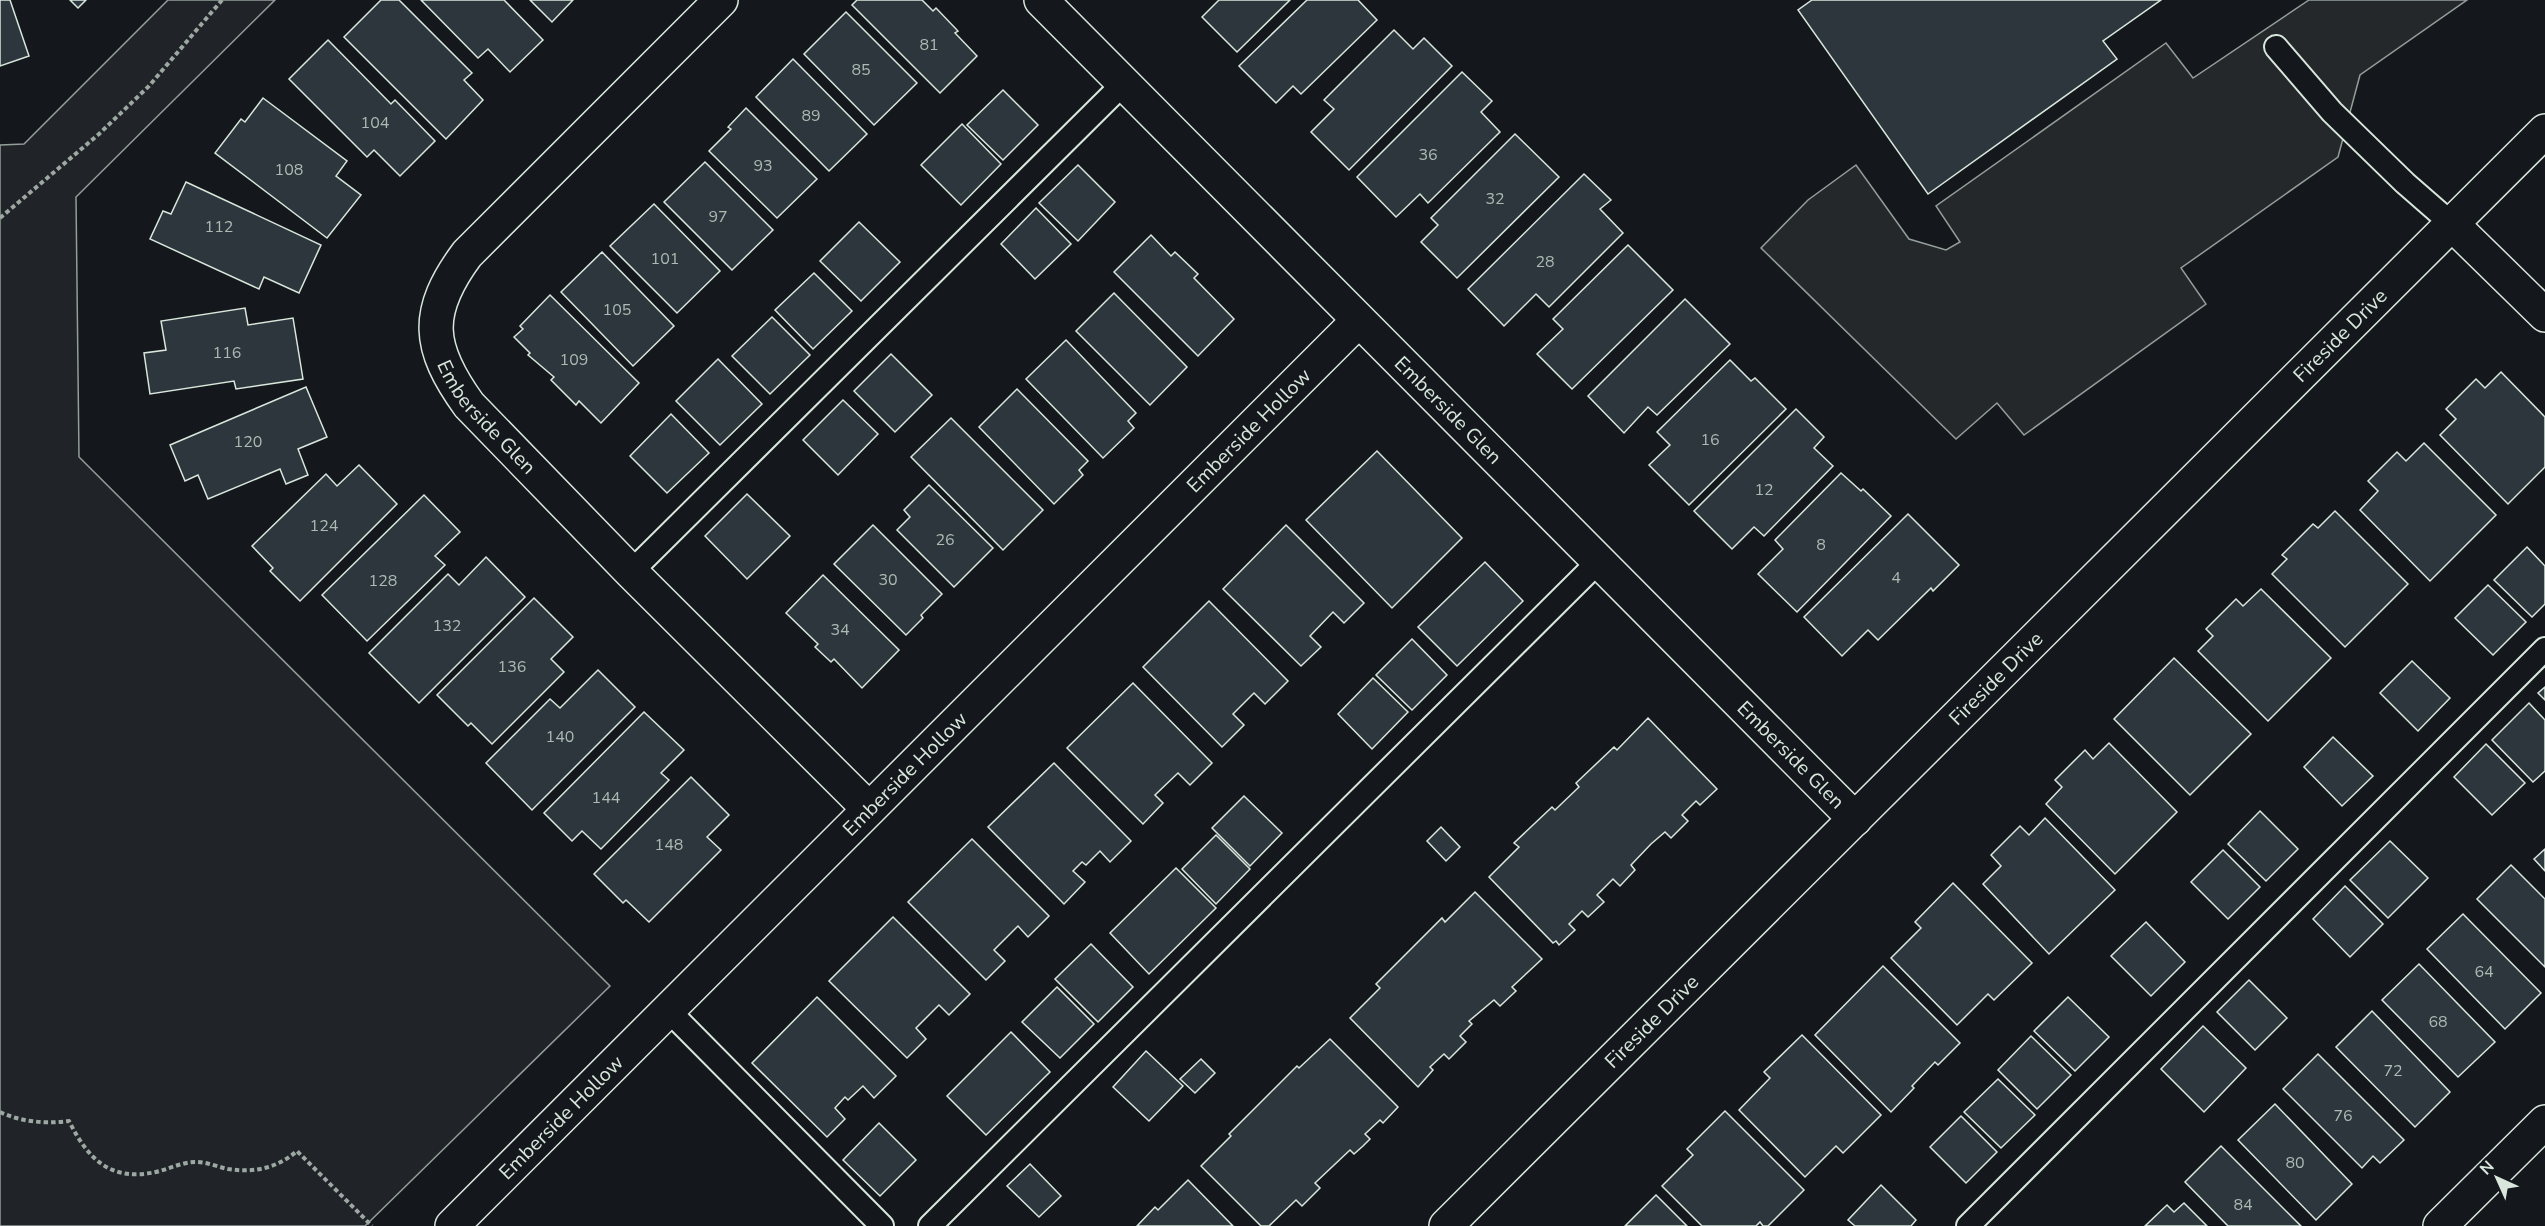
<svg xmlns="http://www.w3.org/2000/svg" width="2545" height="1226" font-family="'Nunito Sans',sans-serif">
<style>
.green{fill:#202428;stroke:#939e99;stroke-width:1.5}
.parking{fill:#24282b;stroke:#939e99;stroke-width:1.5}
.building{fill:#2c363c;stroke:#d8e6dc;stroke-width:1.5}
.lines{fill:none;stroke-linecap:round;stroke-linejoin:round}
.lane-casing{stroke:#d8e6dc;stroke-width:26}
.street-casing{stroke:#d8e6dc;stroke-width:36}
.path{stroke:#9da8a2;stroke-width:4;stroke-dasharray:4.5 3;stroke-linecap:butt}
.lane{stroke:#14181c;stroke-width:22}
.street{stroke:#14181c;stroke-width:33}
.labels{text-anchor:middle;stroke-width:4.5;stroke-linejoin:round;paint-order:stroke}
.number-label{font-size:16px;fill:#adbab4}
.street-label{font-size:20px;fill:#d8e6dc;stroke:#14181c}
</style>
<rect width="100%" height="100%" fill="#14181c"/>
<path class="green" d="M168 0H275L76 197 79 457 610 986 365 1226H0V145L24 144Z"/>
<path class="parking" d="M2309 0H2467L2360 75 2338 157 2181 268 2206 304 2024 435 1997 403 1956 439 1761 248 1808 200 1856 165 1909 239 1946 250 1960 242 1936 206 2166 43 2193 78Z"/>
<g class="building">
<path d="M0 0H10L29 56 0 66Z"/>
<path d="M70 0H86L78 8Z"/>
<path d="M381 0H399L472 73 464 80 483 100 446 139 344 37Z"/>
<path d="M421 0H504L543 40 510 72 488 49 478 58Z"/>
<path d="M530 0H573L552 22Z"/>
<path d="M857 0H922L933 11 936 8 958 31 955 33 977 56 940 93 852 5Z"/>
<path d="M1219 0H1290L1237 52 1202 17Z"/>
<path d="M1307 0H1358L1377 20 1301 94 1293 86 1276 103 1239 66Z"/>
<path d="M1812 0H2161L2103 41 2117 59 1928 194 1798 10Z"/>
<path d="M846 12 917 83 874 125 804 54Z"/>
<path d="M1394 30 1413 49 1424 38 1452 66 1349 170 1311 132 1334 109 1324 100Z"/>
<path d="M328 40 391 104 395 100 435 141 400 176 374 150 367 157 289 79Z"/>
<path d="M793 59 867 134 829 171 756 97Z"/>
<path d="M1462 72 1492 101 1481 112 1500 132 1428 203 1420 194 1396 217 1357 177Z"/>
<path d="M1003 90 1038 125 1003 160 967 125Z"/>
<path d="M263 98 347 161 336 176 361 195 327 238 215 153 241 119 245 122Z"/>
<path d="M746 108 817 179 777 218 709 151 731 129 728 127Z"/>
<path d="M962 124 1001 164 961 205 921 165Z"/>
<path d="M1515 134 1559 177 1457 278 1421 242 1438 225 1431 218Z"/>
<path d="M705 162 773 230 732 270 664 202Z"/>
<path d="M1078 165 1115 202 1078 241 1039 203Z"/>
<path d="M1584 174 1611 200 1600 209 1623 233 1549 307 1536 294 1504 326 1468 289Z"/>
<path d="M186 182 321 245 299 293 264 277 259 289 150 239 163 211 171 214Z"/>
<path d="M654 204 720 271 677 313 610 246Z"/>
<path d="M1036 208 1071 244 1035 279 1001 244Z"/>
<path d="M859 222 900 262 861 301 820 261Z"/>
<path d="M1151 235 1171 256 1175 252 1198 274 1194 278 1234 319 1198 356 1114 272Z"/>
<path d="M1628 245 1673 290 1572 389 1537 354 1563 329 1553 319Z"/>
<path d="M602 252 674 326 633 366 561 292Z"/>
<path d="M814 273 852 311 813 349 775 310Z"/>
<path d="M1114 293 1187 367 1150 405 1076 331Z"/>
<path d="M550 295 639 383 601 423 579 401 576 405 551 380 554 377 528 355 530 353 514 337 523 329 520 326Z"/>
<path d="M1685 299 1730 344 1657 415 1648 407 1624 433 1588 396Z"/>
<path d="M245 308 248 325 293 318 303 379 236 389 234 381 150 394 144 353 166 350 161 321Z"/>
<path d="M772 317 810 355 770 394 732 356Z"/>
<path d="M1066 340 1136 413 1128 421 1134 428 1103 458 1026 379Z"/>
<path d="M891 354 932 395 895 432 854 391Z"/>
<path d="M718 359 762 404 720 445 676 401Z"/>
<path d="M1730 360 1751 381 1755 378 1786 409 1689 505 1649 465 1670 445 1657 432Z"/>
<path d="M2501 372 2545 417V467L2508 504 2440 435 2456 419 2446 409 2476 379 2485 388Z"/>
<path d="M306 387 327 437 298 449 308 475 286 484 280 469 208 499 198 475 185 481 170 445Z"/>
<path d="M1017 389 1088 461 1079 470 1083 475 1054 504 979 427Z"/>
<path d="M843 400 878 434 838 475 803 440Z"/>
<path d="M1796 409 1824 437 1814 448 1833 466 1764 536 1754 527 1732 549 1694 511Z"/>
<path d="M671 414 709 453 667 493 630 456Z"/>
<path d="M951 418 1043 510 1003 550 911 457Z"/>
<path d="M2424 443 2496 515 2430 581 2360 510 2378 491 2368 481 2397 452 2406 461Z"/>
<path d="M1377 451 1462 538 1392 608 1306 520Z"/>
<path d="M359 465 397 504 300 601 270 571 273 568 252 546 326 474 337 486Z"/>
<path d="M1841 473 1861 491 1863 489 1891 516 1797 612 1758 574 1783 549 1775 540Z"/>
<path d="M929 485 993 548 954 587 897 530 910 517 904 510Z"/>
<path d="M747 494 790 536 747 579 705 536Z"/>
<path d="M424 495 460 532 435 556 445 565 367 641 322 595Z"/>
<path d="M2335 511 2408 584 2345 647 2272 574 2287 559 2282 555 2313 524 2318 528Z"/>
<path d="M1908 514 1959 565 1933 591 1931 588 1878 640 1868 630 1842 656 1804 617Z"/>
<path d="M873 525 942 594 921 615 923 618 906 635 834 564Z"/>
<path d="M1286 525 1364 603 1344 623 1333 612 1310 636 1321 647 1301 666 1223 589Z"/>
<path d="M2527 547 2545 566V604L2532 617 2494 580Z"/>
<path d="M486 557 525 597 419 703 369 653 448 574 459 585Z"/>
<path d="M1485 562 1523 601 1457 666 1418 627Z"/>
<path d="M823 575 899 650 862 688 834 659 831 662 815 647 818 644 786 613Z"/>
<path d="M2488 585 2526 622 2493 655 2455 618Z"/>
<path d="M2261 589 2331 658 2268 721 2198 651 2213 636 2206 629 2236 599 2243 606Z"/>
<path d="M534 598 573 637 551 659 564 672 492 744 471 723 468 726 437 695Z"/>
<path d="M1209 601 1288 681 1265 704 1254 693 1233 714 1244 725 1222 747 1143 667Z"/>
<path d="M1412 639 1447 675 1412 710 1376 675Z"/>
<path d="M2174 658 2251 734 2190 795 2114 719Z"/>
<path d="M2412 661 2450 698 2418 731 2380 693Z"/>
<path d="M598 670 635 707 532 810 486 763 550 699 560 708Z"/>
<path d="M1373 678 1408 712 1372 749 1338 714Z"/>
<path d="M1133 683 1212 763 1190 785 1178 773 1155 795 1163 803 1143 824 1067 748Z"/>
<path d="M2545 687V700L2538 693Z"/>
<path d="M2529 703 2545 720V771L2533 782 2492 740Z"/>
<path d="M644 712 684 750 661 773 669 780 601 849 582 831 572 841 544 813Z"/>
<path d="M1648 718 1717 789 1700 805 1696 801 1682 815 1688 821 1671 838 1665 832 1651 844 1631 865 1635 870 1620 886 1613 879 1597 895 1604 902 1588 917 1582 911 1569 924 1575 930 1559 945 1556 941 1553 943 1489 877 1519 847 1514 843 1552 807 1555 810 1579 787 1576 783 1614 747 1617 750Z"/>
<path d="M2333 737 2373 776 2342 806 2304 767Z"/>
<path d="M2109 743 2177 812 2115 874 2046 804 2062 787 2055 780 2085 750 2093 759Z"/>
<path d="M2486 744 2525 783 2492 815 2454 777Z"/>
<path d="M1054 763 1131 841 1110 862 1100 851 1086 865 1082 862 1073 871 1085 882 1064 904 988 827Z"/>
<path d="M691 777 729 815 707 837 721 850 649 922 626 900 623 903 594 874Z"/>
<path d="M1244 796 1282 833 1250 866 1212 828Z"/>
<path d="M2260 811 2298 849 2266 881 2228 844Z"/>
<path d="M2045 818 2115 890 2049 954 1983 884 2001 866 1991 855 2020 826 2029 835Z"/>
<path d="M1441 827 1460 847 1446 861 1427 841Z"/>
<path d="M1216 835 1250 869 1216 904 1182 869Z"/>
<path d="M972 839 1049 916 1028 937 1018 926 994 950 1005 961 986 980 908 902Z"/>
<path d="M2390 841 2428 878 2388 918 2350 880Z"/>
<path d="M2545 849V871L2534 859Z"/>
<path d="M2223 850 2260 887 2228 919 2191 882Z"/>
<path d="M2511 865 2545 899V967L2477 899Z"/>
<path d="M1176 868 1216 908 1149 974 1110 933Z"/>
<path d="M1953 883 2032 963 1994 1000 1988 994 1957 1025 1891 958 1921 928 1915 922Z"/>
<path d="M2345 886 2383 924 2350 957 2313 919Z"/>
<path d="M1475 892 1542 959 1512 987 1516 991 1500 1006 1494 1000 1469 1021 1472 1024 1460 1036 1466 1042 1449 1059 1444 1054 1430 1067 1433 1070 1418 1087 1350 1018 1380 988 1376 984 1442 918 1445 922Z"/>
<path d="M2463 914 2541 993 2505 1029 2427 949Z"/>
<path d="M893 917 970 994 949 1015 939 1005 916 1028 926 1039 907 1058 829 981Z"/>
<path d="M2146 922 2185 962 2151 996 2111 956Z"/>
<path d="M1091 944 1133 987 1098 1022 1055 979Z"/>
<path d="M2419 964 2495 1042 2458 1077 2382 1000Z"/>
<path d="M1883 966 1960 1043 1938 1065 1935 1062 1912 1086 1914 1088 1891 1112 1815 1035Z"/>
<path d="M2249 980 2287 1018 2255 1050 2217 1012Z"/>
<path d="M1057 987 1094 1024 1060 1058 1022 1022Z"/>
<path d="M817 997 896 1076 874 1098 863 1086 848 1100 845 1097 835 1108 845 1119 827 1137 752 1063Z"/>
<path d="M2068 997 2109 1037 2075 1071 2034 1031Z"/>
<path d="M2372 1011 2450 1092 2415 1127 2336 1047Z"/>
<path d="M2203 1026 2246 1068 2204 1112 2161 1069Z"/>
<path d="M1011 1032 1050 1072 986 1135 947 1096Z"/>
<path d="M1802 1035 1881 1115 1843 1153 1836 1146 1805 1177 1739 1110 1770 1078 1764 1072Z"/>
<path d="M2031 1036 2071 1075 2037 1109 1998 1070Z"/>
<path d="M1330 1039 1398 1107 1383 1123 1380 1120 1365 1134 1370 1139 1363 1146 1354 1154 1350 1150 1315 1183 1320 1188 1302 1206 1296 1200 1269 1226H1261L1201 1166 1231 1136 1229 1134 1297 1066 1299 1068Z"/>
<path d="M1146 1051 1183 1086 1149 1121 1113 1087Z"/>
<path d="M2318 1054 2404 1140 2380 1163 2373 1156 2362 1168 2283 1089Z"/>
<path d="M1201 1059 1215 1073 1195 1093 1180 1079Z"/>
<path d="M1998 1079 2035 1115 2001 1148 1964 1112Z"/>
<path d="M2275 1104 2352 1184 2316 1220 2238 1140Z"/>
<path d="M1725 1111 1804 1190 1768 1226H1763L1760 1222 1756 1226H1702L1662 1186 1693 1155 1687 1149Z"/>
<path d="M1961 1116 1997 1152 1966 1183 1930 1147Z"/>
<path d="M879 1123 916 1160 880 1196 843 1160Z"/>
<path d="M2221 1146 2301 1226H2228L2185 1182Z"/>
<path d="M1030 1164 1061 1196 1039 1217 1007 1186Z"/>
<path d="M1188 1180 1233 1226H1137L1155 1207 1158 1210Z"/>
<path d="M1881 1185 1916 1220 1911 1226H1855L1848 1220Z"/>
<path d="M1656 1195 1687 1226H1625Z"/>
<path d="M2184 1203 2207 1226H2145L2167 1205 2174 1212Z"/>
</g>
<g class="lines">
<defs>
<g id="lane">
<path d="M2276 47 2332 112 2405 183 2452 224"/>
<path d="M631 572 1123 84"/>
<path d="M668 1010 882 1226"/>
<path d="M930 1226 1598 562"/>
<path d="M1968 1226 2545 649"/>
</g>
<g id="street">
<path id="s1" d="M721 0 467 254C424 312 427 347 469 405L631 572 869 809"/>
<path id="s2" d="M1041 0 1855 819"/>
<path d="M2452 224 2545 315"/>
<path id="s3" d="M452 1226 1358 321"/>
<path id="s4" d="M1446 1226 2545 131"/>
<path d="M2440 1226 2545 1122"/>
</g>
</defs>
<use href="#lane" class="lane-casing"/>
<use href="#street" class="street-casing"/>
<g class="path">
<path d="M0 218 99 134 149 86 222 0"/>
<path d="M0 1112C21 1122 46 1124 69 1121 88 1159 110 1182 156 1172 169 1169 182 1162 196 1162 207 1162 218 1167 228 1169 255 1173 277 1168 297 1151L372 1226"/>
</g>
<use href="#lane" class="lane"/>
<use href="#street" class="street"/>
</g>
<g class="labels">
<g class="number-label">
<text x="929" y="50">81</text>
<text x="861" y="75">85</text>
<text x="811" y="121">89</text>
<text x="375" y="128">104</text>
<text x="1428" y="160">36</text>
<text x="763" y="171">93</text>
<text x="289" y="175">108</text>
<text x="1495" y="204">32</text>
<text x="718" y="222">97</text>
<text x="219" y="232">112</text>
<text x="665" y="264">101</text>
<text x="1545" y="267">28</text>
<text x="617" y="315">105</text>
<text x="227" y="358">116</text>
<text x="574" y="365">109</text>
<text x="1710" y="445">16</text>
<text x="248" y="447">120</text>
<text x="1764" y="495">12</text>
<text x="324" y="531">124</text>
<text x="945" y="545">26</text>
<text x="1821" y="550">8</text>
<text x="1896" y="583">4</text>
<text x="888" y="585">30</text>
<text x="383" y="586">128</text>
<text x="447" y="631">132</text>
<text x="840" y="635">34</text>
<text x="512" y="672">136</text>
<text x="560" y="742">140</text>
<text x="606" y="803">144</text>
<text x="669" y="850">148</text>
<text x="2484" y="977">64</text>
<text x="2438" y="1027">68</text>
<text x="2393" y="1076">72</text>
<text x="2343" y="1121">76</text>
<text x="2295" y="1168">80</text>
<text x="2243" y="1210">84</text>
</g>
<g class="street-label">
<text dy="7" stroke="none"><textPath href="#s4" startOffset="1262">Fireside Drive</textPath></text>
<text dy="7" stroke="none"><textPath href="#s2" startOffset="578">Emberside Glen</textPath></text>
<text dy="7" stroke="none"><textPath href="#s1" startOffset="546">Emberside Glen</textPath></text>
<text dy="7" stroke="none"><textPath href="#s3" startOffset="1126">Emberside Hollow</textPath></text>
<text dy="7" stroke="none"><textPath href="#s4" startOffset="776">Fireside Drive</textPath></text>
<text dy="7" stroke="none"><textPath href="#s2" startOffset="1064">Emberside Glen</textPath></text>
<text dy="7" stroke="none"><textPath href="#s3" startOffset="640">Emberside Hollow</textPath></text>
<text dy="7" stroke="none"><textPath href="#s4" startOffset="290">Fireside Drive</textPath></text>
<text dy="7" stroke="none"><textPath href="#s3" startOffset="154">Emberside Hollow</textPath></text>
</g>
</g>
<g transform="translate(2497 1178) rotate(315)" stroke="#14181c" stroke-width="4.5" paint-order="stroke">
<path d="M0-4.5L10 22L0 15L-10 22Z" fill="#d8e6dc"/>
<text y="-9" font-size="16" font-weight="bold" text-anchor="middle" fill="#d8e6dc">N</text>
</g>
</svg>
